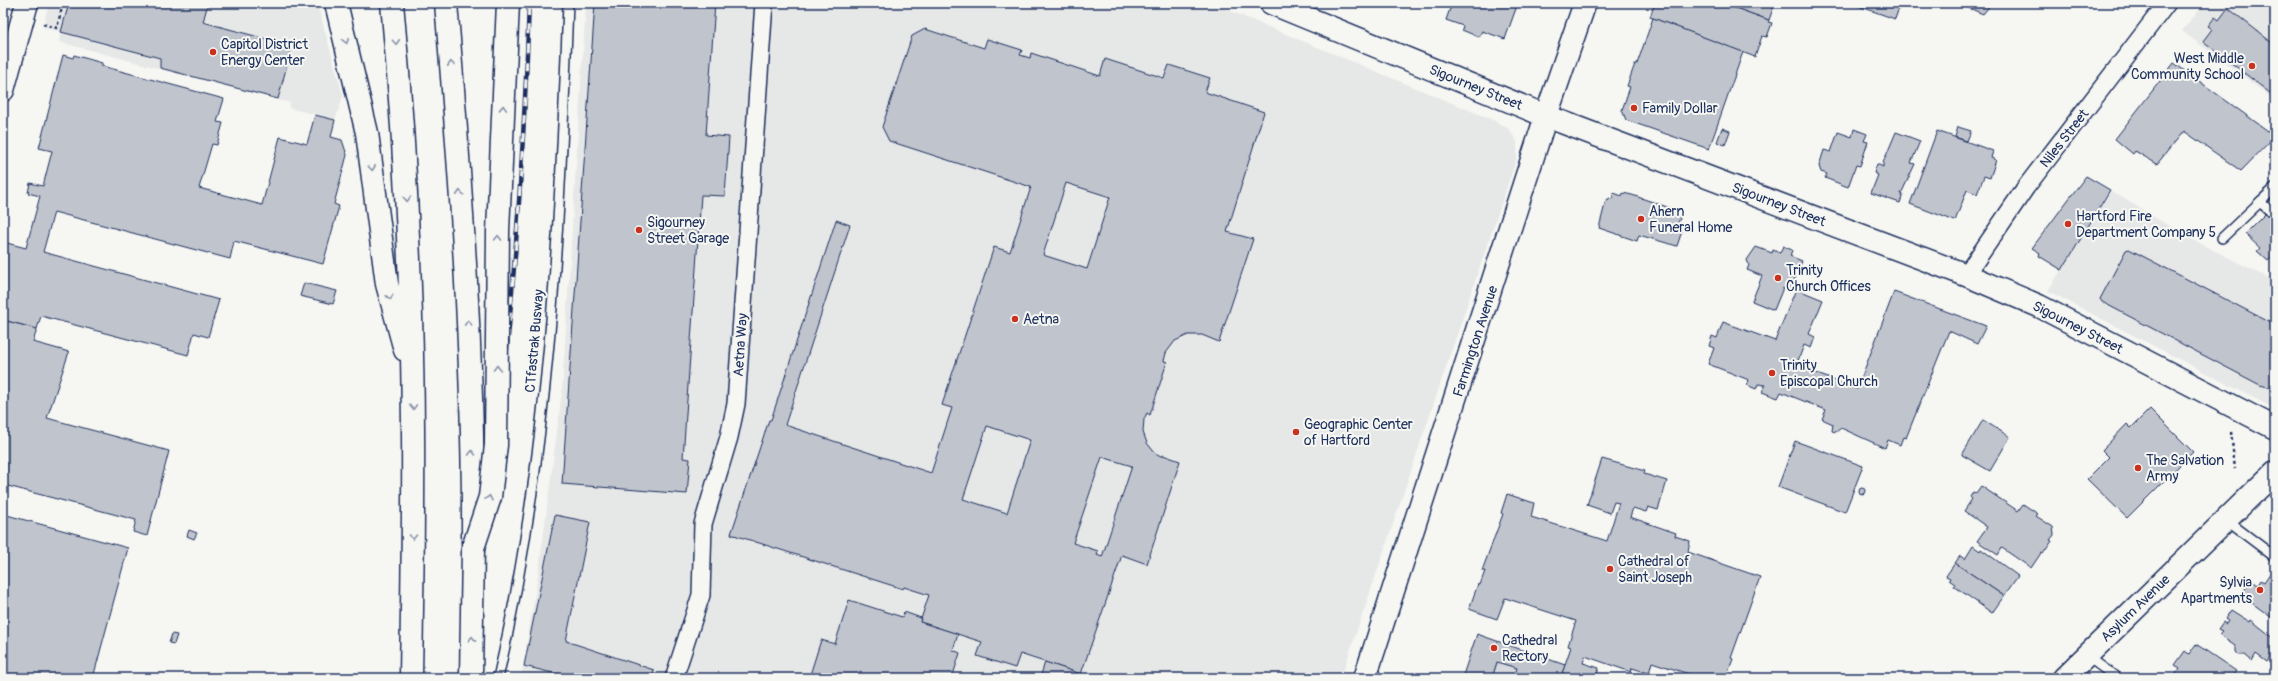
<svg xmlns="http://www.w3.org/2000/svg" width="2278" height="681" font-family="Pangolin,sans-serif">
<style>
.built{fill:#e6e7e7}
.green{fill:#d6d9dd;stroke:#78849e}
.building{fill:#c0c4cd;stroke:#1b2f5e;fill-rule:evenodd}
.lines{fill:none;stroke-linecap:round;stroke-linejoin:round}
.lane-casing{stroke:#1b2f5e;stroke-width:12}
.street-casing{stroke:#1b2f5e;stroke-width:20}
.secondary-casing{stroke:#1b2f5e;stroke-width:25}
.primary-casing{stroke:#1b2f5e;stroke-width:25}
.highway-casing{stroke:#1b2f5e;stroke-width:25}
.path{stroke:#1b2f5e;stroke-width:2.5;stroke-dasharray:3 3;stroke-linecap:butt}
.lane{stroke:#f6f6f2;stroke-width:9}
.street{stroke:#f6f6f2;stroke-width:17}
.secondary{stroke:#f6f6f2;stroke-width:22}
.primary{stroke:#f6f6f2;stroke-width:22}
.highway{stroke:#f6f6f2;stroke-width:22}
.rail-casing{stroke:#1b2f5e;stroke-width:4.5}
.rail{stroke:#f6f6f2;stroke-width:3;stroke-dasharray:9;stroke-linecap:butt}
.highway-bridge-casing{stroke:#1b2f5e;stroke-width:25;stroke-linecap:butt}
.highway-bridge{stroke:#f6f6f2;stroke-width:22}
.oneway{stroke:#8892a8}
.poi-dot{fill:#c8321e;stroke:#f6f6f2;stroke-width:1.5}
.labels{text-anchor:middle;stroke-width:4;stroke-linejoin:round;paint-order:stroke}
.poi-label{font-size:14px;fill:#1b2f5e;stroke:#f6f6f2;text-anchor:start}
.street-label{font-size:14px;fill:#1b2f5e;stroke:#f6f6f2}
</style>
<rect width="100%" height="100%" fill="#f6f6f2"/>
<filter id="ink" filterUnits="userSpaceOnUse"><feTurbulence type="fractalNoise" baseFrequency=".025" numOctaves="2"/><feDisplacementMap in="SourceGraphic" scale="8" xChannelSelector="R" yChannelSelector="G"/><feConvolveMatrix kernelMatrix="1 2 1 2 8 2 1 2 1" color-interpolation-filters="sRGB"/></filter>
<g filter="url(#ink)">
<g class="built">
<path d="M49 3H317L343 96 335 120 289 108 290 103 59 42 61 32 43 27Z"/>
<path d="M586 3H1211L1493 120 1509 129 1517 142V157L1341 678H521L539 570 562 392Z"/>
<path d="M2204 3H2275V100L2182 31Z"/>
<path d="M2111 191 2189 238 2275 281V409L2048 291Z"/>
</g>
<path class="green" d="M1497 662 1517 668 1514 678H1492Z"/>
<g class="building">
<path d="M69 3H208L203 22 292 46 278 99 160 68V58L61 32Z"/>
<path d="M595 3H715L706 135 729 137 725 196 701 195 683 458 690 459 687 494 562 484Z"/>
<path d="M1452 3H1518L1505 39 1482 31 1479 37 1462 30 1463 26 1446 20Z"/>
<path d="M1655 3H1722L1769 20 1768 22 1772 23 1767 37 1762 36 1755 57 1650 17Z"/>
<path d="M1722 3H1775L1769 20Z"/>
<path d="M1850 3H1908L1906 7 1900 5 1895 19Z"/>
<path d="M1957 3H1992L1983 14Z"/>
<path d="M2228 8 2275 45V97L2203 41 2212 29 2208 26 2215 17 2219 20Z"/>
<path d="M1653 18 1743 52 1709 149 1626 120 1622 110 1630 87 1627 86 1635 64H1637Z"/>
<path d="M925 29 984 48 987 39 1022 50 1020 55 1030 58 1031 53 1100 76 1105 59 1164 78 1169 65 1210 78 1205 92 1264 112 1227 232 1253 239 1219 342 1202 335H1188L1175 341 1166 353 1164 361 1167 362 1150 415 1147 413 1144 419 1143 432 1147 443 1155 453 1163 457V455L1180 461 1147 564 1122 555 1081 674 1020 654 1015 668 977 656 982 642 920 622 929 595 904 587 903 589 731 534 769 420H771L836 220 850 225 785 425 931 473 952 408 942 405 994 247 1010 252 1031 187 889 141 882 127 912 36ZM1066 183 1110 197 1087 269 1043 255ZM987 426 1030 440 1007 513 963 499ZM1102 457 1132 466 1102 557 1097 555 1098 551 1073 543Z"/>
<path d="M63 55 73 58 74 55 102 63V66L224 99 217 122 223 123 217 145 212 144 199 188 262 205 280 137 307 144 315 115 335 120 331 137 342 140 347 155 334 204 339 206 323 264 234 241 230 259 54 212 43 252 219 300 208 337 194 333 188 355 41 316 37 329 3 320V242L26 248 40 196 28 193 30 183 43 186 52 151 39 148Z"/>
<path d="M2174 63 2275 136 2241 171 2184 131 2157 164 2135 151 2133 154 2115 139Z"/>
<path d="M1958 127 1971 131 1967 141 1955 137Z"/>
<path d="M1722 128 1730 131 1725 145 1717 142Z"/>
<path d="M1854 129 1867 134 1864 141 1868 142 1860 166 1856 165 1848 187 1825 178 1827 174 1821 172 1819 166 1824 150 1831 152 1838 132 1852 137Z"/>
<path d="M1937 131 1993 151 1991 158 1996 160 1990 178 1984 176 1977 194 1967 190 1955 221 1910 204Z"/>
<path d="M1896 132 1920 141 1911 163 1915 164 1901 194H1903L1900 203 1871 193 1878 175 1874 173 1877 164 1883 167V163Z"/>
<path d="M2086 176 2110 190 2062 270 2039 256 2040 253 2032 248Z"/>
<path d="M1614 193 1622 196 1623 193 1632 195 1682 212 1677 226 1683 228 1677 246 1639 235 1637 241 1599 228 1606 200 1608 201 1609 198 1612 199Z"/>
<path d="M2275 204V259L2272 256 2268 261 2257 251 2260 248 2245 234Z"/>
<path d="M1783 246 1792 250 1790 256 1802 261 1790 291 1783 288 1774 310 1752 301 1762 276 1747 270 1749 265 1747 260 1756 247 1772 253 1773 250 1780 253Z"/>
<path d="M2129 249 2275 325V385L2268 387 2260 385 2102 302 2100 299 2126 250Z"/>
<path d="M304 283 337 291 333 304 300 296Z"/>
<path d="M1796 289 1823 300 1809 334 1815 337 1811 348 1804 345 1796 366 1857 389 1894 292 1986 326 1977 344 1949 331 1906 438 1903 437 1900 445 1888 440 1885 448 1841 428 1836 432 1832 431 1833 424 1822 419 1826 410 1781 392 1778 398 1762 392 1765 385 1758 384 1756 389 1747 385 1749 380 1708 364 1714 348 1709 346 1712 336 1717 338 1723 322 1775 341Z"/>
<path d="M3 320 37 329 33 342 69 352 47 418 169 451 147 536 133 532 136 520 4 485 3 489Z"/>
<path d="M2150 409 2193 452 2127 518 2087 479 2109 457 2102 450 2127 424 2131 428Z"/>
<path d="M1983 420 2010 437 1990 471 1962 455Z"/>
<path d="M1795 441 1863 466 1845 512 1778 487Z"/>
<path d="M1602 459 1645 471 1644 474 1667 481 1658 510 1648 507 1646 512 1633 508 1630 517 1676 533 1675 536 1690 541 1688 552 1760 577 1731 658 1733 659 1726 678H1701L1652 662 1649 673 1632 668 1631 672 1585 656 1583 663 1599 668 1596 678H1577L1562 673 1571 647 1568 646 1576 621 1505 598 1497 619 1469 609 1478 584 1480 585 1485 571H1482L1483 568 1503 514 1501 513 1507 494 1534 503 1531 517 1607 541 1619 503 1614 502 1610 513 1587 505Z"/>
<path d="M1981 486 2018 511 2023 504 2038 514 2036 516 2053 527 2054 535 2050 540 2052 541 2043 554 2041 553 2031 568 2002 548 1998 555 1977 541 1987 527 1964 511 1972 499 1970 497 1973 492 1976 493Z"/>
<circle cx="1862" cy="491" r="3"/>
<path d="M3 514 128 548 93 678H3Z"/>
<path d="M555 515 590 522 566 641 654 670 652 678H573L524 666Z"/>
<path d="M189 530 197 533 194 539 187 536Z"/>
<path d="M1973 546 1980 551 1981 549 2018 576 2004 596 1955 563 1960 556 1965 559Z"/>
<path d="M1955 563 2004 596 1992 613 1954 586 1955 584 1949 580 1950 578 1946 576Z"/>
<path d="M2273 569 2275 570V620L2241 595 2251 580 2258 585 2261 580 2264 582Z"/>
<path d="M849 600 902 617 904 612 921 618 920 622 958 634 953 650 960 653 952 678H809L821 640 835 644Z"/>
<path d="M2231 610 2250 622 2251 620 2275 639V650L2267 662 2256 654 2252 661 2245 655H2238L2235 652V645L2219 634 2222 631 2218 629 2223 622 2226 624 2228 621 2225 619Z"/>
<path d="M172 634 177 635 174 644 169 643Z"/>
<path d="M1477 634 1565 665 1562 673 1571 676 1570 678H1514L1517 668 1497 662 1492 678H1462Z"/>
<path d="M2196 644 2236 671 2231 678H2173L2180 668 2175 665 2185 651 2189 654Z"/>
<path d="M1045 662 1081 674 1094 678H1040Z"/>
</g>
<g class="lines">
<defs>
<g id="lane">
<path d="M2260 202 2275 188"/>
<path d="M2222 238 2260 202 2269 210"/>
<path d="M2226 520 2275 557"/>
<path d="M2087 656 2117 678"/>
<path d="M498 678C549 458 560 228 568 3"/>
</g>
<g id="street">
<path d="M1966 275 2026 187 2167 3"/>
<path d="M674 678 701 595 703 524 729 437 736 404 764 3"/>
</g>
<g id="secondary">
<path d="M1271 3 1546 116 1966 275 2039 306 2275 428"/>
<path d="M3 90 27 3"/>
<path d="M2064 678 2275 472"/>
</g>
<path id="primary" d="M1365 678 1546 116 1585 3"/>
<g id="highway">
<path d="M336 3 367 133 387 284 405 350"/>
<path d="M392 3C401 98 407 193 410 288 415 418 413 548 411 678"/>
<path d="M446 3C461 182 474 363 473 543"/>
</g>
</defs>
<use href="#lane" class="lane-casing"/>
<use href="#street" class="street-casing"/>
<use href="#secondary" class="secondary-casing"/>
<use href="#primary" class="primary-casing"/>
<use href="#highway" class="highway-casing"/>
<g class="path">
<path d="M43 24 57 28 63 3"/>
<path d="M2231 432 2235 469"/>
</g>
<use href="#lane" class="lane"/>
<use href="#street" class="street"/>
<use href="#secondary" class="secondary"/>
<use href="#primary" class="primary"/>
<use href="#highway" class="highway"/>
<defs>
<path id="rail" d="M460 678C468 633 478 589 484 544 509 364 523 184 529 3"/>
</defs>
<use href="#rail" class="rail-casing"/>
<use href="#rail" class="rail"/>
<defs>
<path id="highway-bridge" d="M471 678 473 548 490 497 496 445 498 231 508 3"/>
</defs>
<use href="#highway-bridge" class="highway-bridge-casing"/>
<use href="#highway-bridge" class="highway-bridge"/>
</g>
<defs><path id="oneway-chevron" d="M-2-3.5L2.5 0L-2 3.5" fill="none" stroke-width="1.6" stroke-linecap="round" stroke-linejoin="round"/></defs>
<g class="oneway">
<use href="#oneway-chevron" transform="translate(346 41) rotate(76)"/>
<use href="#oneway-chevron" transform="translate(396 42) rotate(86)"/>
<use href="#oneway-chevron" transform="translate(451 64) rotate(-94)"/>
<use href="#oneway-chevron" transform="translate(503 108) rotate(-88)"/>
<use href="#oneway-chevron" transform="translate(372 168) rotate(83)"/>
<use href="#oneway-chevron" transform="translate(460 193) rotate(-94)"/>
<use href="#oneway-chevron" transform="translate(407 199) rotate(87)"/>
<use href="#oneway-chevron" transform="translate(498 238) rotate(-89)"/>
<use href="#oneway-chevron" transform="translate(390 297) rotate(78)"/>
<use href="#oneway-chevron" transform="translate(468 323) rotate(-93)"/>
<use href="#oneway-chevron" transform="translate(497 368) rotate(-90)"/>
<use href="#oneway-chevron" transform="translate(413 407) rotate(89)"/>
<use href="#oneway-chevron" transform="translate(472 453) rotate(-91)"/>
<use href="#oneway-chevron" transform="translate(489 498) rotate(-78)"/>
<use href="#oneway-chevron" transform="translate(413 537) rotate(91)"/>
<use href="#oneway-chevron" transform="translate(472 639) rotate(-89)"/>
</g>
</g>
<g class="poi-dot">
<circle cx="213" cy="52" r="4"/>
<circle cx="2252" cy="66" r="4"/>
<circle cx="1634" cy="108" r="4"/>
<circle cx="1641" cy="219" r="4"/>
<circle cx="2068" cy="224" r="4"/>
<circle cx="639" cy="230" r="4"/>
<circle cx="1778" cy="278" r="4"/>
<circle cx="1015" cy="319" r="4"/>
<circle cx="1772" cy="373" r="4"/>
<circle cx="1296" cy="432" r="4"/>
<circle cx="2138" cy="468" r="4"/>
<circle cx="1610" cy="569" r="4"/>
<circle cx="2260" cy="590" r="4"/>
<circle cx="1494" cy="648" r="4"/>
</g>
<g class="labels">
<g class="poi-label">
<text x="221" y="49">Capitol District<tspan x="221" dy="16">Energy Center</tspan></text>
<text x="2244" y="63" text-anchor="end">West Middle<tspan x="2244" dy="16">Community School</tspan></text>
<text x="1642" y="113">Family Dollar</text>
<text x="1649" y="216">Ahern<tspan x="1649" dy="16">Funeral Home</tspan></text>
<text x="2076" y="221">Hartford Fire<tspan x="2076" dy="16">Department Company 5</tspan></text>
<text x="647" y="227">Sigourney<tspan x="647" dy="16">Street Garage</tspan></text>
<text x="1786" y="275">Trinity<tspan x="1786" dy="16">Church Offices</tspan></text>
<text x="1023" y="324">Aetna</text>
<text x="1780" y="370">Trinity<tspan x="1780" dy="16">Episcopal Church</tspan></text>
<text x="1304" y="429">Geographic Center<tspan x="1304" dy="16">of Hartford</tspan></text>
<text x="2146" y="465">The Salvation<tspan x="2146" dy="16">Army</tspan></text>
<text x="1618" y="566">Cathedral of<tspan x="1618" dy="16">Saint Joseph</tspan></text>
<text x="2252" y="587" text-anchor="end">Sylvia<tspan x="2252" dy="16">Apartments</tspan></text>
<text x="1502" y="645">Cathedral<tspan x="1502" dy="16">Rectory</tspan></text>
</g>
<g class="street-label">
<text transform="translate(1476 87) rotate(22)" y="5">Sigourney Street</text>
<text transform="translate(2064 138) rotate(-52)" y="5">Niles Street</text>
<text transform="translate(1779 204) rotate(21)" y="5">Sigourney Street</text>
<text transform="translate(2078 327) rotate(27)" y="5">Sigourney Street</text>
<text transform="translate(534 341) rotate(-85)" y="5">CTfastrak Busway</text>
<text transform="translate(1475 341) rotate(-72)" y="5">Farmington Avenue</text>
<text transform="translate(740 345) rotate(-86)" y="5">Aetna Way</text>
<text transform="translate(2135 608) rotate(-44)" y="5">Asylum Avenue</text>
</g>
</g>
<rect width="2278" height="681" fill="none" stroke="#f6f6f2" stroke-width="16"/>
<rect x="8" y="8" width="2262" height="665" fill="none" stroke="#1b2f5e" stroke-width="1.5" filter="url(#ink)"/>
</svg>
